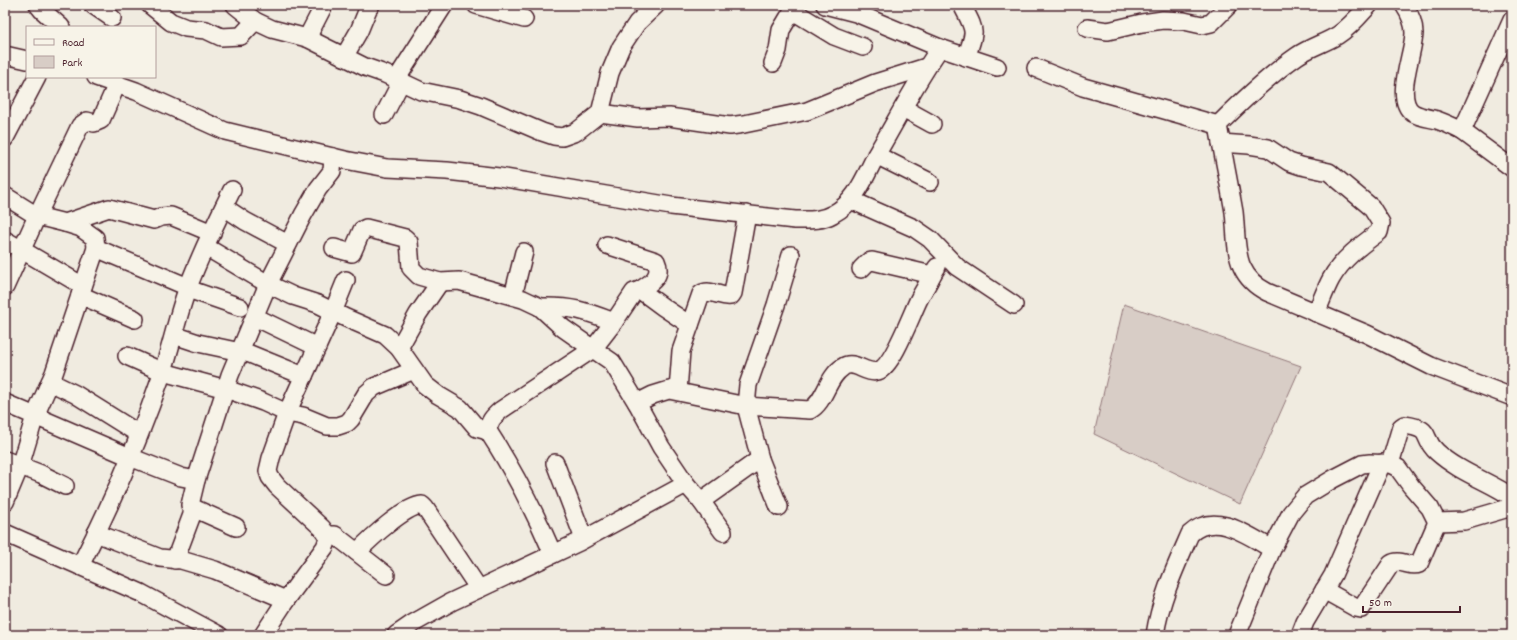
<svg xmlns="http://www.w3.org/2000/svg" width="1517" height="640" font-family="Dekko,sans-serif">
<style>
.green{fill:#d8cdc6;stroke:#917678}
.lines{fill:none;stroke-linecap:round;stroke-linejoin:round}
.minor-casing{stroke:#4a1f2b;stroke-width:20}
.minor{stroke:#f7f3e8;stroke-width:17}
</style>
<rect width="100%" height="100%" fill="#f0ebe0"/>
<filter id="ink" filterUnits="userSpaceOnUse"><feTurbulence type="fractalNoise" baseFrequency=".025" numOctaves="2"/><feDisplacementMap in="SourceGraphic" scale="8" xChannelSelector="R" yChannelSelector="G"/><feConvolveMatrix kernelMatrix="1 2 1 2 8 2 1 2 1" color-interpolation-filters="sRGB"/></filter>
<g filter="url(#ink)">
<path class="green" d="M1124 304 1301 366 1240 504 1094 434Z"/>
<g class="lines">
<defs>
<g id="minor">
<path d="M38 5 42 10 61 27"/>
<path d="M93 5 112 18"/>
<path d="M150 5 171 22 186 28 206 30 221 37 241 36 255 21"/>
<path d="M235 5 255 21 272 29 307 38 365 67 385 74 421 91 460 99 481 106 542 132 554 136 562 137 576 132 600 113 610 73 621 47 637 23 656 5"/>
<path d="M476 5 524 19"/>
<path d="M825 5 856 13 940 48 997 67"/>
<path d="M962 5C975 31 977 29 966 57"/>
<path d="M1369 5C1360 15 1350 27 1338 35 1325 43 1310 47 1297 56 1268 76 1243 100 1218 125 1223 154 1229 183 1234 212 1236 229 1235 252 1242 267 1247 278 1257 287 1267 292L1367 334 1431 366 1512 397"/>
<path d="M1404 5C1410 14 1414 23 1414 33 1414 53 1393 99 1413 113 1420 117 1429 118 1437 120 1446 123 1454 127 1462 131"/>
<path d="M793 11 834 36 863 47"/>
<path d="M1512 20 1462 131 1512 168"/>
<path d="M1087 28 1108 31 1142 23 1163 20 1184 21 1202 25 1211 23 1229 5"/>
<path d="M307 38 324 5"/>
<path d="M5 55 27 60"/>
<path d="M344 57 359 31 368 9 371 5"/>
<path d="M773 63 778 50 781 30 796 5"/>
<path d="M1036 68 1083 87 1218 125"/>
<path d="M96 77 136 91 225 131 345 160 387 168 447 171 499 177 671 206 795 220C809 220 821 221 833 214 858 201 866 173 879 150 899 116 917 80 940 48"/>
<path d="M396 80 444 5"/>
<path d="M903 108 932 124"/>
<path d="M600 113 638 118 669 117 730 126 744 124 807 111 875 83 926 67"/>
<path d="M384 115 401 82"/>
<path d="M5 138 37 77"/>
<path d="M1221 143 1249 145 1268 148 1289 162 1301 166 1329 172 1371 207 1381 223 1379 232C1361 245 1342 259 1331 279 1325 290 1321 302 1316 313"/>
<path d="M876 155 930 182"/>
<path d="M5 196 37 216 65 223 109 208 154 220 161 217 171 216 212 233"/>
<path d="M851 200 914 228 930 239 957 267 1014 305"/>
<path d="M224 207 245 221 288 244"/>
<path d="M5 240 83 286"/>
<path d="M607 245 656 261C663 276 651 283 640 290"/>
<path d="M206 247 268 284 293 296 318 304 346 318 385 335 399 348 425 385 438 395 460 408 477 428 488 431"/>
<path d="M96 248 188 287"/>
<path d="M334 248 352 253 362 230 366 228 405 238 409 242 411 268 419 276 440 282 459 281 523 299 540 307 563 328 593 349 614 322 634 292 640 290 663 307 690 325"/>
<path d="M861 269 868 262 872 261 932 275 937 267"/>
<path d="M5 287 37 216 80 126 87 121 94 123 101 120 117 84"/>
<path d="M188 289 240 307"/>
<path d="M80 295 135 319"/>
<path d="M513 296 524 252"/>
<path d="M540 307C571 306 586 311 614 322"/>
<path d="M255 317 317 347"/>
<path d="M174 335 198 343 250 354 304 376"/>
<path d="M399 348 418 314 440 282"/>
<path d="M127 356 163 372 226 389 263 402 287 413 303 416 327 426H338L347 423 351 419 366 394 374 387 414 370"/>
<path d="M50 382 75 394 139 434"/>
<path d="M678 391 681 351 701 294C710 288 721 298 731 296L733 293 747 214"/>
<path d="M5 403 130 457 181 477 196 480 230 375 268 284 303 215 318 189 332 171 333 157"/>
<path d="M637 403 653 395 669 390 746 406 810 410C826 401 826 378 843 367 854 359 866 375 878 371 893 366 911 315 919 299 923 291 928 284 932 275"/>
<path d="M5 460 41 474 65 486"/>
<path d="M555 463 584 539"/>
<path d="M1390 464 1401 427 1404 425C1435 429 1420 437 1437 452 1459 472 1488 481 1512 497"/>
<path d="M701 501 760 459"/>
<path d="M5 502 20 466 35 416 54 373 96 248 95 238 81 228 65 223"/>
<path d="M191 507 236 527"/>
<path d="M779 507 760 459 746 406 748 385 776 305 791 255"/>
<path d="M5 533 141 593 219 635"/>
<path d="M96 533 160 558 181 560 215 570 286 600"/>
<path d="M327 535H335L386 575"/>
<path d="M1272 549 1291 513 1305 496 1333 479 1362 464 1370 463 1390 464 1398 468 1411 486 1430 508 1437 522 1464 521 1512 507"/>
<path d="M357 552C370 539 405 506 422 505L425 508 479 589"/>
<path d="M553 554C534 510 514 471 488 431 489 421 493 417 501 410L593 349 612 362 637 403 661 447 686 484 701 501 723 532"/>
<path d="M175 560 193 512 190 505 196 480"/>
<path d="M80 566C112 503 140 438 163 371 172 343 178 314 188 287 201 254 216 222 232 190"/>
<path d="M1324 590 1356 608 1361 609 1391 564C1400 558 1410 568 1419 564L1437 522"/>
<path d="M263 635 286 600 325 547 328 539 327 535 322 528 277 486 270 477 268 471 271 458 287 413 333 312 346 280"/>
<path d="M396 635 412 624 451 602 579 542 686 484"/>
<path d="M1155 635C1160 600 1176 566 1190 534 1215 510 1249 536 1272 549L1237 635"/>
<path d="M1300 635 1305 622 1333 575 1382 463"/>
</g>
</defs>
<use href="#minor" class="minor-casing"/>
<use href="#minor" class="minor"/>
</g>
</g>
<rect width="1517" height="640" fill="none" stroke="#f7f3e8" stroke-width="20"/>
<rect x="10" y="10" width="1497" height="620" fill="none" stroke="#4a1f2b" stroke-width="1.5" filter="url(#ink)"/>
<rect x="26" y="26" width="130" height="52" fill="#f7f3e8" stroke="#b29e9c"/>
<rect x="34" y="39" width="20" height="6" fill="#f7f3e8" stroke="#b29e9c"/>
<text x="62" y="46" font-size="12" fill="#4a1f2b">Road</text>
<rect x="34" y="56" width="20" height="12" fill="#d8cdc6" stroke="#b29e9c"/>
<text x="62" y="66" font-size="12" fill="#4a1f2b">Park</text>
<path d="M1363 606v6h97v-6" fill="none" stroke="#4a1f2b" stroke-width="2"/>
<text x="1369" y="606" font-size="12" fill="#4a1f2b" stroke="#f7f3e8" stroke-width="3" paint-order="stroke">50 m</text>
</svg>
